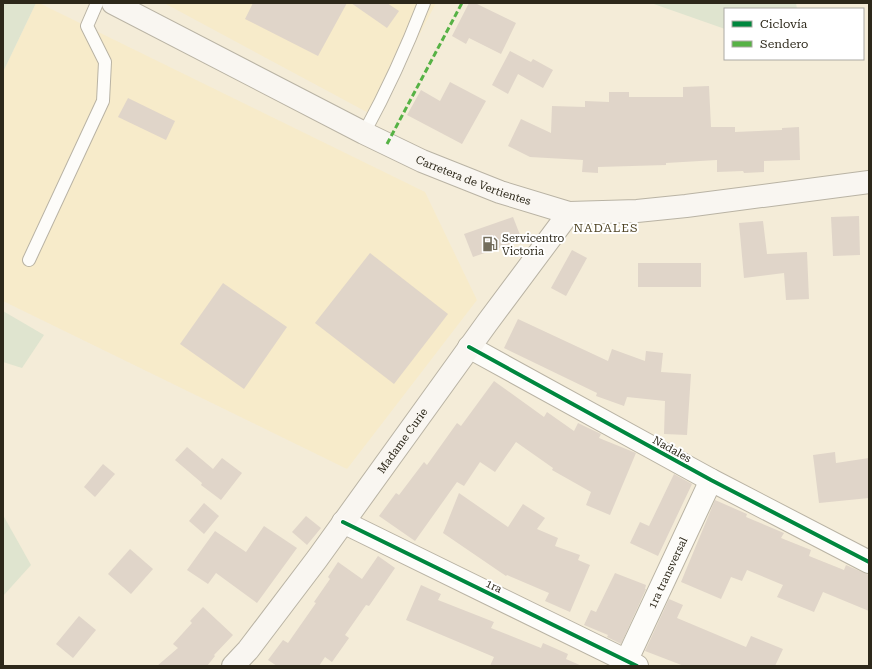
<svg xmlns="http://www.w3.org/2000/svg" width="872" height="669" font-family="'Roboto Serif',serif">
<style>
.built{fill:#f7ebca}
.green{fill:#dfe4cf}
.building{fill:#e0d5c9}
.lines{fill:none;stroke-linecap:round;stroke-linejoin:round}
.lane-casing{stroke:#b9b3a4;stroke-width:14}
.street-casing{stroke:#b9b3a4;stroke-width:24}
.secondary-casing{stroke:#b9b3a4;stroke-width:24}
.lane{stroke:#fdfcf9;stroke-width:12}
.street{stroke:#fdfcf9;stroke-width:22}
.secondary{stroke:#f9f6f1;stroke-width:22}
.quiet{stroke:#56b245;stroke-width:3;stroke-dasharray:6 3;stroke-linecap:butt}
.cycleway-casing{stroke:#fff;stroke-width:6}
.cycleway{stroke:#00873e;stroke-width:4}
.labels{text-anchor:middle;stroke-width:4;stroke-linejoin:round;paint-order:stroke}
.street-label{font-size:11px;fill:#2d281a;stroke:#fff}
.poi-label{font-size:11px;fill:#2d281a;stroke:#fff;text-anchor:start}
.neighbourhood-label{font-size:12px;letter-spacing:1px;fill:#504526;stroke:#fff}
</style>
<rect width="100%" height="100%" fill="#f4ecd8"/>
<g class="built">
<path d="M36 3H39L425 192 477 300 347 469 3 301V72Z"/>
<path d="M164 3H436L376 117Z"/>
</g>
<g class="green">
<path d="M3 3H36L3 72Z"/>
<path d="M651 3H796L797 9H725V29Z"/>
<path d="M3 311 44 335 22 368 3 362Z"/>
<path d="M3 515 31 565 3 596Z"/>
</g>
<g class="building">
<path d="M253 3H347L318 56 245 19Z"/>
<path d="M351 3H387L399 11 387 28Z"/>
<path d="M469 3H475L516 23 501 54 469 38 466 44 452 36Z"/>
<path d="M510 51 531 62 533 59 553 70 543 88 518 74 508 94 492 85Z"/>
<path d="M450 82 486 101 462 144 407 115 421 90 440 101Z"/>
<path d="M709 86 711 127H735V132L782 130V128L799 127 800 160 764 161V172L744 173 743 171 717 172V160L666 163V165L598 167V173L582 172 583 160 530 157 508 146 521 119 551 133 552 106 585 107V101L609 102V92H629V97H683V87Z"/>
<path d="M128 98 175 121 166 140 118 117Z"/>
<path d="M859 216 860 255 833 256 831 217Z"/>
<path d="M513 217 522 240 473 257 464 234Z"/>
<path d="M763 221 767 254 807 252 809 299 786 300 784 273 744 278 739 223Z"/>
<path d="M572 250 587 258 566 296 551 288Z"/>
<path d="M370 253 448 314 394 384 315 323Z"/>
<rect x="638" y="263" width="63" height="24"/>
<path d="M223 283 287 327 244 389 180 344Z"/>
<path d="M518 319 608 361 612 349 645 361 646 351 663 353 661 372 691 374 687 435 664 434 665 401 627 397 624 406 596 396 597 393 504 348Z"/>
<path d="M494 381 544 417 547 412 574 431 578 423 601 434 599 438 636 453 610 515 586 505 591 492 552 470 553 468 516 442 495 472 480 462 464 486 457 482 415 541 379 516 396 493 399 495 424 462 427 465 457 423 461 426Z"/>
<path d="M187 447 213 469 222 458 242 473 221 500 201 485 202 483 175 460Z"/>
<path d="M835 452 836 463 869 458V498L819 503 813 455Z"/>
<path d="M103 464 115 474 95 497 84 487Z"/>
<path d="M674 474 692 484 658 556 630 543 640 522 649 526Z"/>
<path d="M459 493 508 527 523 504 545 518 537 529 558 538 555 546 580 555 578 560 590 565 570 612 545 601 549 593 507 575 506 576 443 533Z"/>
<path d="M715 500 747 514 746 517 784 533 781 538 811 550 809 556 844 570 846 565 869 575V611L823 592 814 612 777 597 783 585 747 570 742 581 731 577 721 599 681 582Z"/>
<path d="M204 503 219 516 204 534 189 521Z"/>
<path d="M306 516 321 528 307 545 292 532Z"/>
<path d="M264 526 297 548 257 603 216 573 208 584 187 570 215 531 246 552Z"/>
<path d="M130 549 153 569 131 594 108 574Z"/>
<path d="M378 556 395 568 369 606 366 605 345 635 349 638 332 662 325 657 319 666H277L268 660 283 640 288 643 316 603 314 602 330 579 328 577 338 562 362 579Z"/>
<path d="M615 573 646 585 645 589H646L621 644 607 637 608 635 584 625 591 610 596 612Z"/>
<path d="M421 585 441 594 438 600 494 622 491 628 541 648 543 643 568 654 566 659 582 666H490L494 657 406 620Z"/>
<path d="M669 599 683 605 677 618 746 647 751 636 783 649 775 666H684L645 651Z"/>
<path d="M203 607 233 635 214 655 215 656 207 666H157L178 648 173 644 192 623 190 621Z"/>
<path d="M79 616 96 630 73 658 56 644Z"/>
</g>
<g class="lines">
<defs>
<g id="lane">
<path d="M364 133C387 91 407 47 424 3"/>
<path d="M29 260 103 101 105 62 87 26 97 3"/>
</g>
<g id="street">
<path d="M469 347 711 480 869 562"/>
<path d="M343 522 637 666"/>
<path id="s1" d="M624 666 711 480"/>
</g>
<g id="secondary">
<path id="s2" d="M113 3 364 133 422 161 500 192 569 213 637 211 686 206 869 182"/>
<path id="s3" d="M233 666 248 650 317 559 487 323 569 213"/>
</g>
</defs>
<use href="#lane" class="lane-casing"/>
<use href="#street" class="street-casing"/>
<use href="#secondary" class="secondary-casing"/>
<use href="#lane" class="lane"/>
<use href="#street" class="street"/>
<use href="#secondary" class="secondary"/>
<path class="quiet" d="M387 144 462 3"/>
<defs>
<g id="cycleway">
<path d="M469 347 711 480 869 562"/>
<path d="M343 522 637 666"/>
</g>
</defs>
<use href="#cycleway" class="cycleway-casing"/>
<use href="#cycleway" class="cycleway"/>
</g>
<defs>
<symbol id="fuel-bare" viewBox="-9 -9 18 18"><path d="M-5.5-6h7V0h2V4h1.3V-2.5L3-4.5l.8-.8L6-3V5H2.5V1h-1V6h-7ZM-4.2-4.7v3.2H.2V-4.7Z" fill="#736d5c" stroke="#fff" stroke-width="2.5" paint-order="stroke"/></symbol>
</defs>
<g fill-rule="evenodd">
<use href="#fuel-bare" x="479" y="233" width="22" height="22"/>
</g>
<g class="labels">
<g class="street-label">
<text dy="4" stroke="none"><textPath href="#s2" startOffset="402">Carretera de Vertientes</textPath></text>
<text dy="4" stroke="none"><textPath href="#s3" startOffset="282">Madame Curie</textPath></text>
<text transform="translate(672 449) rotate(29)" y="4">Nadales</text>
<text dy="4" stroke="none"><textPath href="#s1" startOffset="103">1ra transversal</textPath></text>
<text transform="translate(494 586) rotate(26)" y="4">1ra</text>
</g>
<g class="poi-label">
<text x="502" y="242">Servicentro<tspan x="502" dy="13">Victoria</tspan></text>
</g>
<g class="neighbourhood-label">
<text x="606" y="232">NADALES</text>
</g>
</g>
<rect width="872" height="669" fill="none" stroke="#2d281a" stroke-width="8"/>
<rect x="724" y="8" width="140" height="52" fill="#ffffff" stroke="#aba9a3"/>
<rect x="732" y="21" width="20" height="6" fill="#00873e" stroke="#aba9a3"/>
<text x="760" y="28" font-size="12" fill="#2d281a">Ciclovía</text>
<rect x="732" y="41" width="20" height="6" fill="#56b245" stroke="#aba9a3"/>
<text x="760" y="48" font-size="12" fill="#2d281a">Sendero</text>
</svg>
